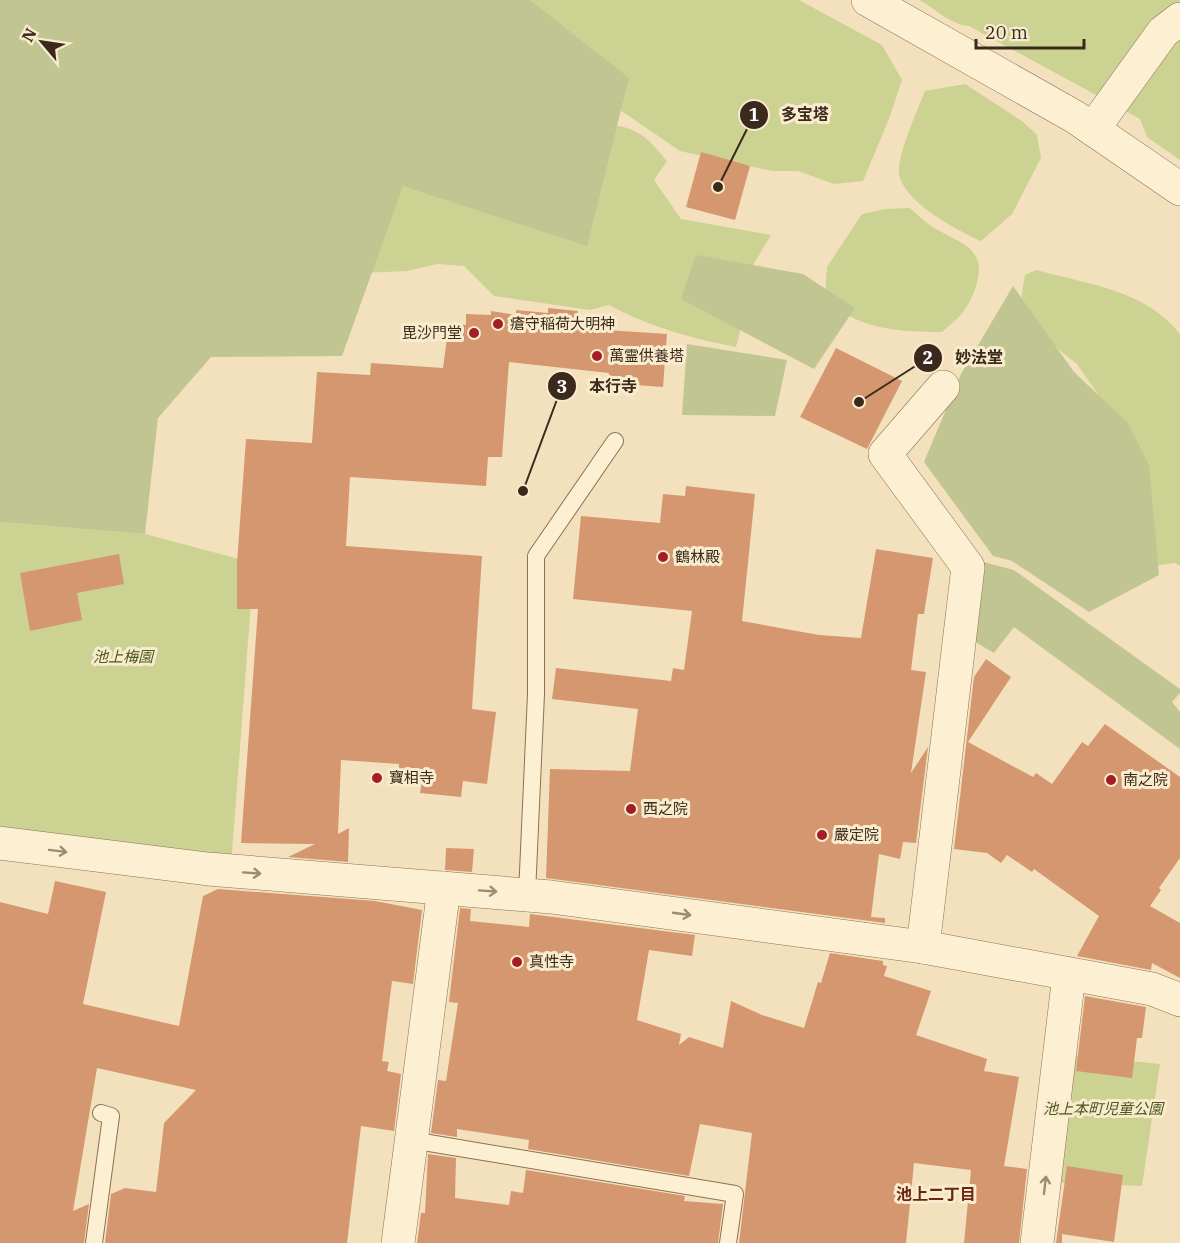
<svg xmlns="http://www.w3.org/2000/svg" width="1180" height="1243" font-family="'IBM Plex Serif','Noto Sans JP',serif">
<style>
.green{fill:#ccd291}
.cemetery{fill:#c1c591}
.building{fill:#d5976f}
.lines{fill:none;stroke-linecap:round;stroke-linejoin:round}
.service-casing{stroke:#8d7154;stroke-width:18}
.minor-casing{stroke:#8d7154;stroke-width:34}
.tertiary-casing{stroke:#8d7154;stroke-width:34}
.service{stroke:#fdefd2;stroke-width:16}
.minor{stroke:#fdefd2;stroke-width:33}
.tertiary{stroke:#fdefd2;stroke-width:33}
.oneway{stroke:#9c8c76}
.poi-dot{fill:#a31e22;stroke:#f9ecce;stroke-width:2}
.labels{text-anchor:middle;stroke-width:6;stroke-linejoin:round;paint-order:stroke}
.poi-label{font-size:15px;fill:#3b291b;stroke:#f9ecce;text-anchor:start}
.park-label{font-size:15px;font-style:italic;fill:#4c591f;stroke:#f9ecce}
.neighbourhood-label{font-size:16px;font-weight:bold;fill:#6c2515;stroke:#f9ecce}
.leader{fill:none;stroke:#3b291b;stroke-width:2}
.callout-dot{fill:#3b291b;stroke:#f9ecce;stroke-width:2}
.mark-label{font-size:18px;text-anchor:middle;font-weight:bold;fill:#fff}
.callout-label{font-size:16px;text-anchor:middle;font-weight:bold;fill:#3b291b;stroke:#f9ecce;stroke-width:6;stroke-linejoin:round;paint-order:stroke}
</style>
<rect width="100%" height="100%" fill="#f3e1be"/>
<g class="green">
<path d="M501 0H799L882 45 902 80 889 119 863 181 834 184 798 171H772L680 151 617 108Z"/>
<path d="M919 0H1180V160L1147 137 1140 119 969 26C949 24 936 9 919 0Z"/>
<path d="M965 84 1022 121 1037 135 1041 158 1012 214 981 241C957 230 894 198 899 166 903 141 916 114 925 91Z"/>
<path d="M605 124C638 127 646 136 667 161L654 180 681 219 771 235 749 272 744 316 736 347C690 338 650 327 609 305L590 310 494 296 464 266 437 264 407 271 362 273 390 192 412 178Z"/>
<path d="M910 208C918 215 926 224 936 229 963 244 989 250 975 289 966 312 961 316 942 332 902 332 851 330 825 295L827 267 862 214 885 209Z"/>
<path d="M1036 270C1087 284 1146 290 1180 334V566L1175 563 1137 568 1130 440 1077 364 1043 337 1019 313 1025 275Z"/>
<path d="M0 522 145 534 254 563 231 866 0 834Z"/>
<path d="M1061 1054 1160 1064 1142 1186 1045 1182Z"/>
</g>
<g class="cemetery">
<path d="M0 0H530L629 78 587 246 403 186 342 356 211 357 158 418 145 534 0 522Z"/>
<path d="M696 255 803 274 855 308 814 369 681 299Z"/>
<path d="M1013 286 1074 372 1127 422 1149 465 1159 575 1089 612 1012 561 993 556 924 462 961 374Z"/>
<path d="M687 344 787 360 775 416 682 415Z"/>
<path d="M983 562 1014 570 1180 689V693L1172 702 1180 712V749L1014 627 994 653 972 640Z"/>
</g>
<g class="building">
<path d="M701 152 750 166 735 220 686 207Z"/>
<path d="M548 308 578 311 576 328 667 334 663 387 608 383 609 373 509 362 502 457H488L486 486 350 477 346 546 482 556 472 709 496 712 487 784 463 781 461 797 420 793 422 781 398 778 399 764 341 760 338 834 349 828 348 862 288 857 315 844 241 843 258 609H237V563L246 439 312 443 317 372 370 375 371 363 443 368 449 323 466 325V314L491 315V311L516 315V310L548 313Z"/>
<path d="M836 348 902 381 867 449 800 417Z"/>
<path d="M686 486 755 494 742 621 819 635 861 638 876 549 933 558 924 614H918L911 670 926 672 911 773 928 747 916 843 903 842 900 859 879 854 871 917 885 918V923L546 878 550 769 630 771 638 709 552 699 556 668 671 681 673 668 684 670 692 611 573 599 581 516 660 523 663 494 685 496Z"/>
<path d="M119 554 124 584 77 593 82 620 30 631 20 573Z"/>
<path d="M986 659 1011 677 968 742 1033 777 1036 773 1052 784 1082 742 1088 746 1105 724 1180 777V858L1159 888 1161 890 1150 906 1180 923V978L1152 963 1151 970 1077 956 1099 916 1034 869 1032 872 1007 855 1001 863 987 853 954 849 974 677Z"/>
<path d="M446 848 474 849 472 872 445 870Z"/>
<path d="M55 881 106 892 83 1004 179 1026 203 896 218 889 375 901 422 910 413 984 392 981 382 1061 389 1062 387 1071 401 1074 394 1131 361 1126 347 1243H105L111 1194 125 1188 156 1192 164 1123 196 1090 97 1068 73 1211 89 1204 84 1243H0V902L48 914Z"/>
<path d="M460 908 471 909 470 921 529 927 530 914 695 935 692 956 649 950 637 1020 681 1034 679 1045 689 1037 723 1048 731 1001 762 1015 804 1028 818 982 821 983 830 953 883 961V965L887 966 884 976 931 991 916 1035 987 1059 984 1071 1019 1077 1004 1166 1027 1169 1019 1243H964L971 1170 914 1163 906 1243H739L752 1133 700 1124 689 1176 528 1149 529 1140 457 1129V1137L431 1133 438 1080 446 1081 458 1003 449 1002Z"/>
<path d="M1085 996 1146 1007 1142 1038H1137L1132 1078 1076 1071Z"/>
<path d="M428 1154 456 1158 455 1198 509 1205 511 1191 523 1193 526 1170 685 1196 684 1201 723 1204 718 1243H417L421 1213H425Z"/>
<path d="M1067 1166 1123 1175 1114 1242 1062 1234V1243H1056Z"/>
</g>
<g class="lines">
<defs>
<g id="service">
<path d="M527 894 536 694V556L615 441"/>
<path d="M411 1140 735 1194 728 1243"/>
<path d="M94 1243 111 1116 101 1113"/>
</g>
<g id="minor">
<path d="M1093 129 1163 32 1180 19"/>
<path d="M0 843 208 869 551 897 923 947 1152 989 1180 1000"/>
<path d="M923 947 968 567 885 454 943 387"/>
<path d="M398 1243 444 888"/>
<path d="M1037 1243 1069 975"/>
</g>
<path id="tertiary" d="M868 0 1075 117 1180 189"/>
</defs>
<use href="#service" class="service-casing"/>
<use href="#minor" class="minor-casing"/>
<use href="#tertiary" class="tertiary-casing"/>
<use href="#service" class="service"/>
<use href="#minor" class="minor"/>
<use href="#tertiary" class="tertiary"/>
</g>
<defs><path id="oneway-shaft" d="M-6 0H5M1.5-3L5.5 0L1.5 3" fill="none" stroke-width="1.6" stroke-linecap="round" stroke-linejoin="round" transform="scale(1.5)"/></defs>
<g class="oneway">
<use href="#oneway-shaft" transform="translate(58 851) rotate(7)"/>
<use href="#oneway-shaft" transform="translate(252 873) rotate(4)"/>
<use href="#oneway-shaft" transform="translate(488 891) rotate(4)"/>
<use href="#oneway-shaft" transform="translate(682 914) rotate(8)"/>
<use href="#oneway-shaft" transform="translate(1045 1185) rotate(-83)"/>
</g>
<g class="poi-dot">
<circle cx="498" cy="324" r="6"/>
<circle cx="474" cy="333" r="6"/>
<circle cx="597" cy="356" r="6"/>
<circle cx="663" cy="557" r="6"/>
<circle cx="377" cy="778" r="6"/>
<circle cx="1111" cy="780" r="6"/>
<circle cx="631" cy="809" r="6"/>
<circle cx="822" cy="835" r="6"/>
<circle cx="517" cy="962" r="6"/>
</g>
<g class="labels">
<g class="poi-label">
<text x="510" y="329">瘡守稲荷大明神</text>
<text x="462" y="338" text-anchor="end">毘沙門堂</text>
<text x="609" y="361">萬霊供養塔</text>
<text x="675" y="562">鶴林殿</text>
<text x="389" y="783">寶相寺</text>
<text x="1123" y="785">南之院</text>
<text x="643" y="814">西之院</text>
<text x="834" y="840">嚴定院</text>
<text x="529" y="967">真性寺</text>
</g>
<g class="park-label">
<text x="123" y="662">池上梅園</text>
<text x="1103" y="1114">池上本町児童公園</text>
</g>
<g class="neighbourhood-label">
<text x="936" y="1200">池上二丁目</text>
</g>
</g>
<path class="leader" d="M718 187L754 115M859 402L928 358M523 491L562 386"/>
<g class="callout-dot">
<circle cx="718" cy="187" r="6"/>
<circle cx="859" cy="402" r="6"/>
<circle cx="523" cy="491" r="6"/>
<circle cx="754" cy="115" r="15"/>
<circle cx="928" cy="358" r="15"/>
<circle cx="562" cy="386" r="15"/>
</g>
<g class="mark-label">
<text x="754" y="121">1</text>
<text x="928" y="364">2</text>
<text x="562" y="393">3</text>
</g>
<g class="callout-label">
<text x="805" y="120">多宝塔</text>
<text x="979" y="363">妙法堂</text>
<text x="613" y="392">本行寺</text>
</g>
<g transform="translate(42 42) rotate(299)" stroke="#f9ecce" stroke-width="4.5" paint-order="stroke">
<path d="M0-4.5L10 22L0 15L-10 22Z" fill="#3b291b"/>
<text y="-9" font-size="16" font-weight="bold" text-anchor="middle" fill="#3b291b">N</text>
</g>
<path d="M976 39v9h108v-9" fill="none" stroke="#3b291b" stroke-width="3"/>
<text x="985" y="39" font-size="18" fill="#3b291b" stroke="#f9ecce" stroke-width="4.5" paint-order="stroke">20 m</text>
</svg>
